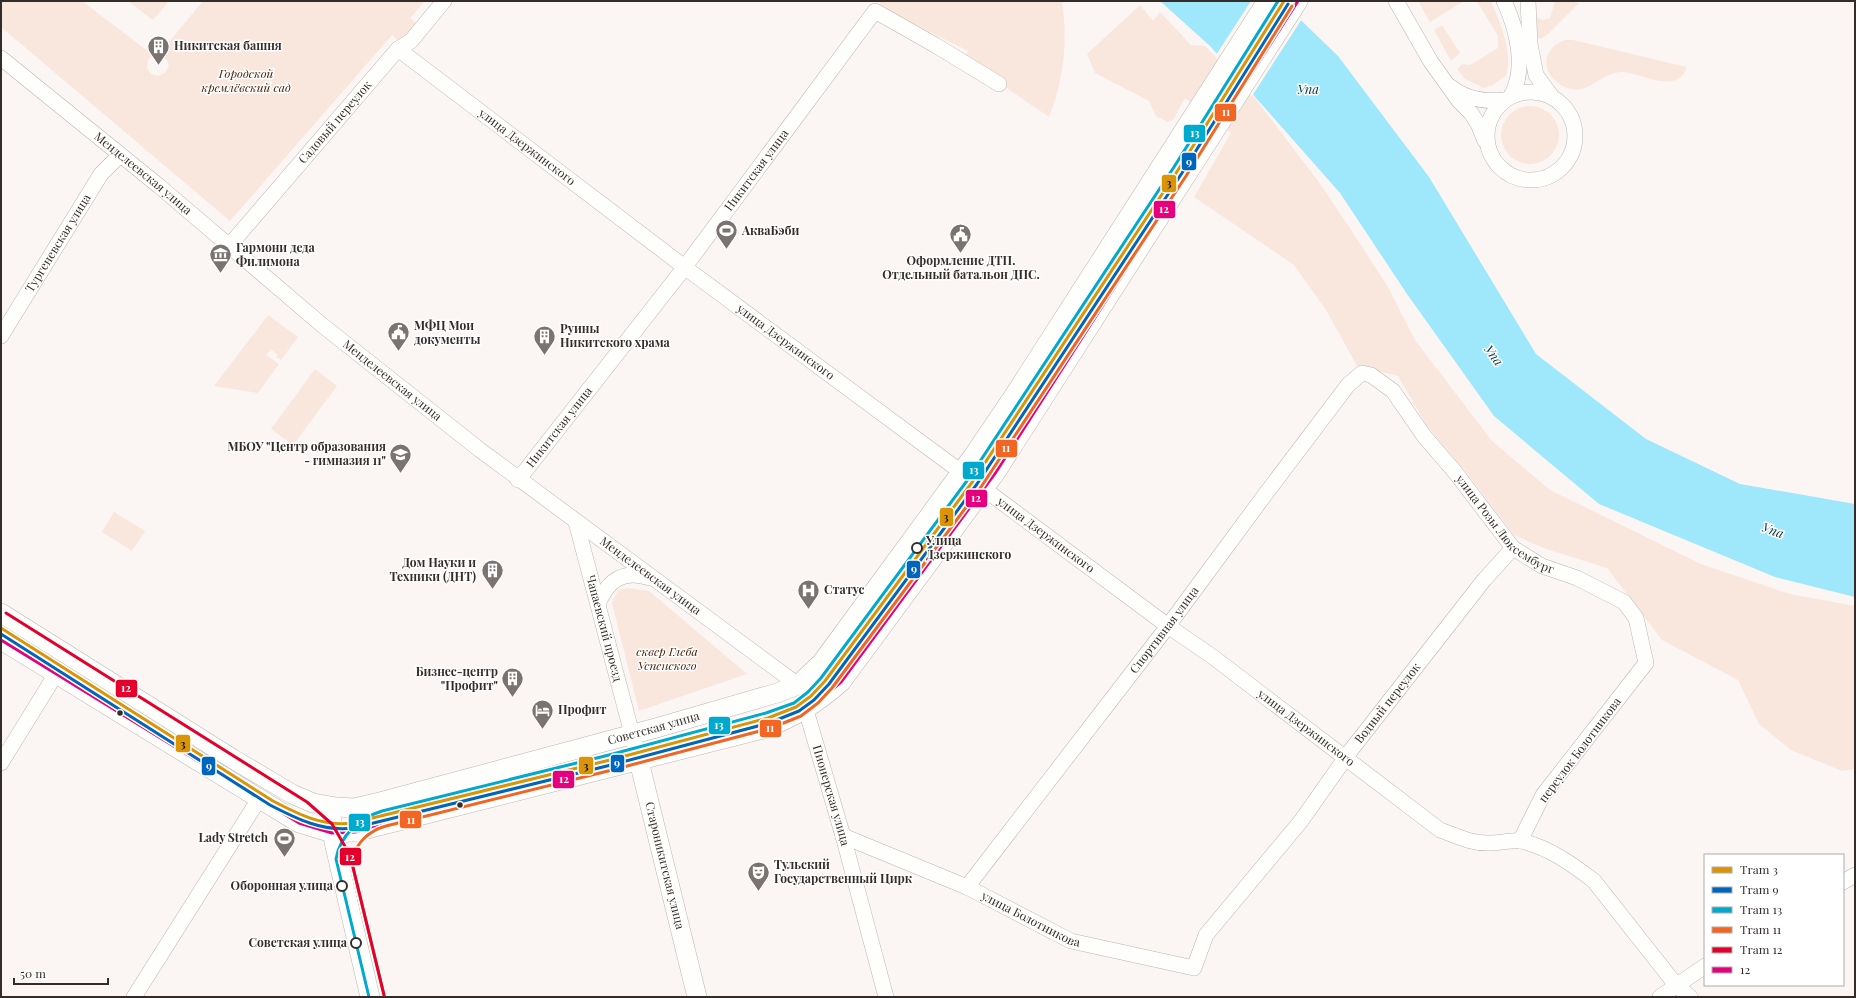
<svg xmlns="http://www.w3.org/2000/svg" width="1856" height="998" font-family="'Playfair Display',serif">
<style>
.green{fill:#f9e7de}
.water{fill:#9fe7fa}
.pier{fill:#fbf6f4}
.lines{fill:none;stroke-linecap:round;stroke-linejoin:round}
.minor-casing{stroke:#bbb5b1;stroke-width:16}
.major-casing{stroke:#bbb5b1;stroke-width:20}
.minor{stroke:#fefefd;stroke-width:15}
.major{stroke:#fefefd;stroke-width:19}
.bus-1-casing{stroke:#fff;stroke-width:6}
.bus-1{stroke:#e5007d;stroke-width:3}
.tram-1-casing{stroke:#fff;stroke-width:6}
.tram-2-casing{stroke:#fff;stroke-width:6}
.tram-3-casing{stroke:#fff;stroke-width:6}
.tram-4-casing{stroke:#fff;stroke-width:6}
.tram-5-casing{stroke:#fff;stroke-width:6}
.tram-1{stroke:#da9406;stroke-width:3}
.tram-2{stroke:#0065bd;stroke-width:3}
.tram-3{stroke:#00a9ce;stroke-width:3}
.tram-4{stroke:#f26522;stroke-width:3}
.tram-5{stroke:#e4002b;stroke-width:3}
.stop-dot{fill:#fff;stroke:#342c28;stroke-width:2}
.bus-dot{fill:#342c28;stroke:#fff;stroke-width:1.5}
.labels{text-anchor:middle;stroke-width:3;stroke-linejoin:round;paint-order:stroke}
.poi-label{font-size:12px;font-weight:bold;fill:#342c28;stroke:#fff;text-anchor:start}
.park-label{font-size:12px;font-style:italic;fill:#481a00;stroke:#fff}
.street-label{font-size:12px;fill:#342c28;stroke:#fff}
.stop-label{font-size:12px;font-weight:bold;fill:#342c28;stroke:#fff;text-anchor:end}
.water-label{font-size:13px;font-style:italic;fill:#043843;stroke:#fff}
.line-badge{stroke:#fff;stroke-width:1.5}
.badge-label{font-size:11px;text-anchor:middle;font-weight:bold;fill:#fff}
.pale-badge-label{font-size:11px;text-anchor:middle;font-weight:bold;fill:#111}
</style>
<rect width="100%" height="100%" fill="#fbf6f4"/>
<g class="green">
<path d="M1 1H82L153 55 148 60 147 68 151 74 158 76 165 73 169 66 166 59 158 55 203 1H425L410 18 416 23 400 42 392 35 230 221 1 27Z"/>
<path d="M128 1H169L153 20Z"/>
<path d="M880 1H1062C1068 39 1064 81 1049 117L964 59 968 51 880 7Z"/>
<path d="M1418 1H1464L1430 22Z"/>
<path d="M1477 1H1491C1499 20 1514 54 1506 75L1493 85 1484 88 1465 79 1457 69 1462 64 1470 65 1498 48V36Z"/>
<path d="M1555 1H1570L1579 3 1546 36 1540 39 1537 36 1535 16 1542 20 1550 18Z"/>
<path d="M1140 5 1153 21 1160 12 1191 45 1205 46 1255 98 1318 181 1350 228 1388 287 1415 340 1492 441 1550 490 1701 564 1790 594 1855 606V769L1842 771 1791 750 1759 724 1738 680 1662 640 1607 568 1546 549 1514 535 1466 472 1427 426 1398 376 1357 366 1326 310 1294 265 1194 197 1231 133 1185 98 1173 120 1168 122 1156 116 1149 101 1095 73 1087 54Z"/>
<path d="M1442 25 1460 53 1451 61 1434 30Z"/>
<path d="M1565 40H1573L1687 67C1677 96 1643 73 1622 72 1602 72 1589 94 1571 89 1543 82 1536 50 1565 40Z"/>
<circle cx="1530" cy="135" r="29"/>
<path d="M268 315 298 337 281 360 276 357 278 355 271 349 266 355 279 364 258 393 214 386Z"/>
<path d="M315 369 337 386 293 445 271 429Z"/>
<path d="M114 512 145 531 132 551 102 532Z"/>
<path d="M628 588 649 591 747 674 639 711 612 603 618 590Z"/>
</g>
<path class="water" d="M1160 1H1281L1338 56 1429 177 1536 354 1646 439 1740 484 1855 504V597L1775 577 1599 504 1494 416 1407 294 1340 193 1210 46Z"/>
<path class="pier" d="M1251 1H1284L1302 19 1252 96 1216 55Z"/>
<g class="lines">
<defs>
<g id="minor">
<path d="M1396 1 1431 62 1459 101 1471 113 1478 124 1485 141"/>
<path d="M1504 1C1517 29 1527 68 1511 96"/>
<path d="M1528 1 1530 44 1536 75 1552 97"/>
<path id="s1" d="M398 49 691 272 961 472"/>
<path id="s2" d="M1 58 159 186 322 325 480 450 798 685"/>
<path d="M1451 87C1466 99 1486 102 1505 100"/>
<circle cx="1531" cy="136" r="44"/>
<path id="s3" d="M229 246 398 49 411 41 444 1"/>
<path id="s4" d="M1 336 101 174 120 155"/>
<path id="s5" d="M518 480 681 272 875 11 935 45 999 84"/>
<path id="s6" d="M984 489 1168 626 1213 657 1440 830C1457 836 1472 844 1490 843 1500 843 1512 840 1521 841 1548 847 1572 864 1594 881L1676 985 1690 997"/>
<path id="s7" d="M576 522 632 734"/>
<path d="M598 604C608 580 623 569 650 578"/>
<path id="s8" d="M806 710 843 836 886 997"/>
<path d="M1 763 56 674"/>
<path id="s9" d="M843 836 967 887 1071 941 1194 968 1206 935 1301 821 1351 750 1484 580 1513 548"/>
<path d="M1843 882 1855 875"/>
<path id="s10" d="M967 887 1168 626 1264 496 1348 385 1362 373 1371 375 1393 391 1424 436 1455 472 1513 548 1542 566 1577 578 1624 602 1636 618 1646 663 1543 795 1520 841"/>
<path d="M134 997 259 799"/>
<path d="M1660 997 1705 966"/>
</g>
<g id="major">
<path id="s11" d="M1 613 233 759 292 794 313 803 336 807 354 808 380 802 656 728 777 693 798 685 822 662 973 456 1015 394 1267 1"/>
<path d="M1 640 299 823 332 833 355 832 767 728C799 714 815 705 841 682L996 472 1298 1"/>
<path id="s12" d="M636 749 697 997"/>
<path d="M332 821 334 842 370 997"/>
</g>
</defs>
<use href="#minor" class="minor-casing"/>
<use href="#major" class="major-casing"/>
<use href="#minor" class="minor"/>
<use href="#major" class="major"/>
<defs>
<path id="bus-1" d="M1 640 299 823 332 833 355 832 767 728C794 716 818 702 841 682L996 472 1298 1"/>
</defs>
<use href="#bus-1" class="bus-1-casing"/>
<use href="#bus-1" class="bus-1"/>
<defs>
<path id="tram-1" d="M1 628 273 801C298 814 323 827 352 823L610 760 768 718 796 707 811 696 825 681 973 481 1178 170 1284 1"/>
<path id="tram-2" d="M1 634 270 805C297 819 323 832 353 828L611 765 769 723 799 711 814 700 829 684 977 484 1182 173 1288 4"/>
<path id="tram-3" d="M369 997 336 859C340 835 360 818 382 811L609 755 766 713 794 703 808 692 821 678 969 478 1174 167 1278 1"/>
<path id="tram-4" d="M384 995 351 859C358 842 368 831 386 826L612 770 771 728 801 716 818 703 832 688 981 487 1186 176 1292 6"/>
<path id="tram-5" d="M6 613 307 802 332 824 350 855 384 995"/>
</defs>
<use href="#tram-1" class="tram-1-casing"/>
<use href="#tram-2" class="tram-2-casing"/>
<use href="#tram-3" class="tram-3-casing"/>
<use href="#tram-4" class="tram-4-casing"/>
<use href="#tram-5" class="tram-5-casing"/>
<use href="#tram-1" class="tram-1"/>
<use href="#tram-2" class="tram-2"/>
<use href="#tram-3" class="tram-3"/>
<use href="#tram-4" class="tram-4"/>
<use href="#tram-5" class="tram-5"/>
</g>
<defs>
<symbol id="building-pin" viewBox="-11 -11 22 30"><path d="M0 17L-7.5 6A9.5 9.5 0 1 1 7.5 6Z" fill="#7a736f" stroke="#fff"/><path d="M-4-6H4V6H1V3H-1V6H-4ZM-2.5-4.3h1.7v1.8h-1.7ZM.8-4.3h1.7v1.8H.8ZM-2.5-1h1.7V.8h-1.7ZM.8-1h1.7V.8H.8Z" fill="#fff"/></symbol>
<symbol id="stadium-pin" viewBox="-11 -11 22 30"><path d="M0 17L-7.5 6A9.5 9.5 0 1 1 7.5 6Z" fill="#7a736f" stroke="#fff"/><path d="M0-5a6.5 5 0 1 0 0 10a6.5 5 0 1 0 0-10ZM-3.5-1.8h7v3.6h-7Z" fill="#fff"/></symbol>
<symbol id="civic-pin" viewBox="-11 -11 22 30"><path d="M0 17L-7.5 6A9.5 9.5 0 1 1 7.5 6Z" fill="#7a736f" stroke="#fff"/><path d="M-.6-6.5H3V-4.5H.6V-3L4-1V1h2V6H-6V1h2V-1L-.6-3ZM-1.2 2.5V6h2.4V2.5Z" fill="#fff"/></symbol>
<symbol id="museum-pin" viewBox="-11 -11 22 30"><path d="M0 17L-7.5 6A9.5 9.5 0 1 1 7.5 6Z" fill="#7a736f" stroke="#fff"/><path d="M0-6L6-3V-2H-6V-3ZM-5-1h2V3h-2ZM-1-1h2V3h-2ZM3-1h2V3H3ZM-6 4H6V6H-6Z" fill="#fff"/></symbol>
<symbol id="school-pin" viewBox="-11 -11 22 30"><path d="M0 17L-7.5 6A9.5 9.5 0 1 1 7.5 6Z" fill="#7a736f" stroke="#fff"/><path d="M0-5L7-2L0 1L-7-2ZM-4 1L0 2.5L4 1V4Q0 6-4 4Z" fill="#fff"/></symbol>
<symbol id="hospital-pin" viewBox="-11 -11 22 30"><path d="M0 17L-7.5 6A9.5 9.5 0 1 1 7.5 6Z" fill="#7a736f" stroke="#fff"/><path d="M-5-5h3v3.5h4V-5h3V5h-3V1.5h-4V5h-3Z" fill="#fff"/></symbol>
<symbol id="hotel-pin" viewBox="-11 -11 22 30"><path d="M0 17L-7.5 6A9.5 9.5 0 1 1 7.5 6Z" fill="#7a736f" stroke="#fff"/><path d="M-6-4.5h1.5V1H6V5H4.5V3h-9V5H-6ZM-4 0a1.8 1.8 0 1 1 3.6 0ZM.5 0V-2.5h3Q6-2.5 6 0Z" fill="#fff"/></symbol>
<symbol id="theatre-pin" viewBox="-11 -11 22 30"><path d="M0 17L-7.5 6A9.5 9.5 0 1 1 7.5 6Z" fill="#7a736f" stroke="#fff"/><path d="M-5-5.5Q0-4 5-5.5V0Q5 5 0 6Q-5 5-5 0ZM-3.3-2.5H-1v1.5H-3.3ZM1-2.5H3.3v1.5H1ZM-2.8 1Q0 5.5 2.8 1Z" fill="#fff"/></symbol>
</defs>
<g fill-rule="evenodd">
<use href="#building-pin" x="146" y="34" width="25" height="34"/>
<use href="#stadium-pin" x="714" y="218" width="25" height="34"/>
<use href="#civic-pin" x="948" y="222" width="25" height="34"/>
<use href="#museum-pin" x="208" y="242" width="25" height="34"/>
<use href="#civic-pin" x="386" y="320" width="25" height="34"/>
<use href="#building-pin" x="532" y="324" width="25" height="34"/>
<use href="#school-pin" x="388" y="442" width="25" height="34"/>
<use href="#building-pin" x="480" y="558" width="25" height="34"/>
<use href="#hospital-pin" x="796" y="578" width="25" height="34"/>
<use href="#building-pin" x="500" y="666" width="25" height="34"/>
<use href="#hotel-pin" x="530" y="698" width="25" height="34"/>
<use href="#stadium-pin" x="272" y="826" width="25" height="34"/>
<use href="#theatre-pin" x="746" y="860" width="25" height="34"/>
</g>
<g class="stop-dot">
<circle cx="917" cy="548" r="5"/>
<circle cx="342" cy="886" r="5"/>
<circle cx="356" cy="943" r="5"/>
</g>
<g class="bus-dot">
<circle cx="120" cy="713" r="3.5"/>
<circle cx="460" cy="805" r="3.5"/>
</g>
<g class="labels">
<g class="poi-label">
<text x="174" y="50">Никитская башня</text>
<text x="742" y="235">АкваБэби</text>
<text x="236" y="252">Гармони деда<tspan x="236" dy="14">Филимона</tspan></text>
<text x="961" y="265" text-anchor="middle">Оформление ДТП.<tspan x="961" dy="14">Отдельный батальон ДПС.</tspan></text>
<text x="414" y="330">МФЦ Мои<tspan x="414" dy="14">документы</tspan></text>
<text x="560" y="333">Руины<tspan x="560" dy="14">Никитского храма</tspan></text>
<text x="386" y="451" text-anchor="end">МБОУ "Центр образования<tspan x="386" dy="14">- гимназия 11"</tspan></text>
<text x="476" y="567" text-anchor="end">Дом Науки и<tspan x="476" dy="14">Техники (ДНТ)</tspan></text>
<text x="824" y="594">Статус</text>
<text x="498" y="676" text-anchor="end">Бизнес-центр<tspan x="498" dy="14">"Профит"</tspan></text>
<text x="558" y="714">Профит</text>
<text x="268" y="842" text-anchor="end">Lady Stretch</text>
<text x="774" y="869">Тульский<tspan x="774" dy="14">Государственный Цирк</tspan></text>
</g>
<g class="park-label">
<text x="246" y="78">Городской<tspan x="246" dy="14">кремлёвский сад</tspan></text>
<text x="667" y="656">сквер Глеба<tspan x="667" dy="14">Успенского</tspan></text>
</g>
<g class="street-label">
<text dy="4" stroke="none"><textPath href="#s3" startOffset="163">Садовый переулок</textPath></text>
<text dy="4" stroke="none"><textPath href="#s1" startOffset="162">улица Дзержинского</textPath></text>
<text dy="4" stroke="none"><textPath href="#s5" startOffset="391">Никитская улица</textPath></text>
<text dy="4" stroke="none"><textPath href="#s2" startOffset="183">Менделеевская улица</textPath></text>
<text dy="4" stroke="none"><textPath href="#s4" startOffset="109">Тургеневская улица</textPath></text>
<text dy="4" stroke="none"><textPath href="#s1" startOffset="486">улица Дзержинского</textPath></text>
<text dy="4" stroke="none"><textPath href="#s2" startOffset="507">Менделеевская улица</textPath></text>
<text dy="4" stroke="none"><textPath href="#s5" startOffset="67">Никитская улица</textPath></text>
<text dy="4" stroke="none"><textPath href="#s10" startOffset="861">улица Розы Люксембург</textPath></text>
<text dy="4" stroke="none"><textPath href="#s6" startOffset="77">улица Дзержинского</textPath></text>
<text dy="4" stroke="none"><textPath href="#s2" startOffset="831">Менделеевская улица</textPath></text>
<text dy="4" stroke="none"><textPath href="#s7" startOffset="110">Чапаевский проезд</textPath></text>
<text dy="4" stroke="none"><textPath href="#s10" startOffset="324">Спортивная улица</textPath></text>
<text dy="4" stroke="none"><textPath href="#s9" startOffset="707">Водный переулок</textPath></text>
<text dy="4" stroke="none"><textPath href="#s11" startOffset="717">Советская улица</textPath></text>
<text dy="4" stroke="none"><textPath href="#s6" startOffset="401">улица Дзержинского</textPath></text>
<text transform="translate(1580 750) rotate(-53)" y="4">переулок Болотникова</text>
<text dy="4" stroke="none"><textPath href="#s8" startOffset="89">Пионерская улица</textPath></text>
<text dy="4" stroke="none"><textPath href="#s12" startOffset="120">Староникитская улица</textPath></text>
<text dy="4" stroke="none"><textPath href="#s9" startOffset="206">улица Болотникова</textPath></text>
</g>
<g class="stop-label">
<text x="926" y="545" text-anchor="start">Улица<tspan x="926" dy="14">Дзержинского</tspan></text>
<text x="333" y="890">Оборонная улица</text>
<text x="347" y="947">Советская улица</text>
</g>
<g class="water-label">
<text x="1308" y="94">Упа</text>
<text transform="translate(1494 355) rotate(53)" y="5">Упа</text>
<text transform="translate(1773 530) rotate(19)" y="5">Упа</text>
</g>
</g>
<g class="line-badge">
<rect x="1214" y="103" width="23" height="19" rx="4" fill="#f26522"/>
<rect x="1183" y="124" width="23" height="19" rx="4" fill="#00a9ce"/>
<rect x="1181" y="152" width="16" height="19" rx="4" fill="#0065bd"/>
<rect x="1161" y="174" width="16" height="19" rx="4" fill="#da9406"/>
<rect x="1153" y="200" width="23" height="19" rx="4" fill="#e5007d"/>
<rect x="995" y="439" width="23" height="19" rx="4" fill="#f26522"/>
<rect x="962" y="461" width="23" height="19" rx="4" fill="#00a9ce"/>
<rect x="965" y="489" width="23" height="19" rx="4" fill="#e5007d"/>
<rect x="939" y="507" width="15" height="20" rx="4" fill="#da9406"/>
<rect x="906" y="560" width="15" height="19" rx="4" fill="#0065bd"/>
<rect x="115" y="679" width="23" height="19" rx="4" fill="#e4002b"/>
<rect x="708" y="716" width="23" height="19" rx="4" fill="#00a9ce"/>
<rect x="759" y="719" width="23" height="19" rx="4" fill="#f26522"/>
<rect x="175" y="734" width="16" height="19" rx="4" fill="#da9406"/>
<rect x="610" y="754" width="15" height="19" rx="4" fill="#0065bd"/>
<rect x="578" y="756" width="16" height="19" rx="4" fill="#da9406"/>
<rect x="201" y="756" width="15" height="20" rx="4" fill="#0065bd"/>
<rect x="552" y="770" width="23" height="19" rx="4" fill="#e5007d"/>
<rect x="399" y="810" width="23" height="19" rx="4" fill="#f26522"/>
<rect x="348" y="813" width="23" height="19" rx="4" fill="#00a9ce"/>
<rect x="339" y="847" width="23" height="19" rx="4" fill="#e4002b"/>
</g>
<g class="badge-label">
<text x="1226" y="116">11</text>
<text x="1195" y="137">13</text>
<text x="1189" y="166">9</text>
<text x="1164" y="213">12</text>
<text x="1006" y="452">11</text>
<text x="974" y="474">13</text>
<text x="976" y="502">12</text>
<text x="914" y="573">9</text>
<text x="126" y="692">12</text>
<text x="719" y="729">13</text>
<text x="770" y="732">11</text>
<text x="617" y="767">9</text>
<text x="209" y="770">9</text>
<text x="564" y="783">12</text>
<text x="411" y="824">11</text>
<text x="360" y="826">13</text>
<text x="350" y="861">12</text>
</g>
<g class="pale-badge-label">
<text x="1169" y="187">3</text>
<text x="946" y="521">3</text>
<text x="183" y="748">3</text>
<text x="586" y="770">3</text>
</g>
<rect width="1856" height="998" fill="none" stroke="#342c28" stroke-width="4"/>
<rect x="1704" y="854" width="140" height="132" fill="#ffffff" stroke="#aeaba9"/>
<rect x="1712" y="867" width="20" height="6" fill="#da9406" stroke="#aeaba9"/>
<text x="1740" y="874" font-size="12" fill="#342c28">Tram 3</text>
<rect x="1712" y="887" width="20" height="6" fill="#0065bd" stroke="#aeaba9"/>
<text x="1740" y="894" font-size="12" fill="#342c28">Tram 9</text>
<rect x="1712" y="907" width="20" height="6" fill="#00a9ce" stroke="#aeaba9"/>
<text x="1740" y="914" font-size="12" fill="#342c28">Tram 13</text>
<rect x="1712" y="927" width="20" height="6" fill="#f26522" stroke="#aeaba9"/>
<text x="1740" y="934" font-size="12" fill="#342c28">Tram 11</text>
<rect x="1712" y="947" width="20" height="6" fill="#e4002b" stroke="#aeaba9"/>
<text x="1740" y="954" font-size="12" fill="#342c28">Tram 12</text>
<rect x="1712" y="967" width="20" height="6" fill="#e5007d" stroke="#aeaba9"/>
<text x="1740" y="974" font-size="12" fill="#342c28">12</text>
<path d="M14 978v6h94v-6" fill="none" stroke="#342c28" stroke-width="2"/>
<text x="20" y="978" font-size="12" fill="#342c28" stroke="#ffffff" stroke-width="3" paint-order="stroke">50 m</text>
</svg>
